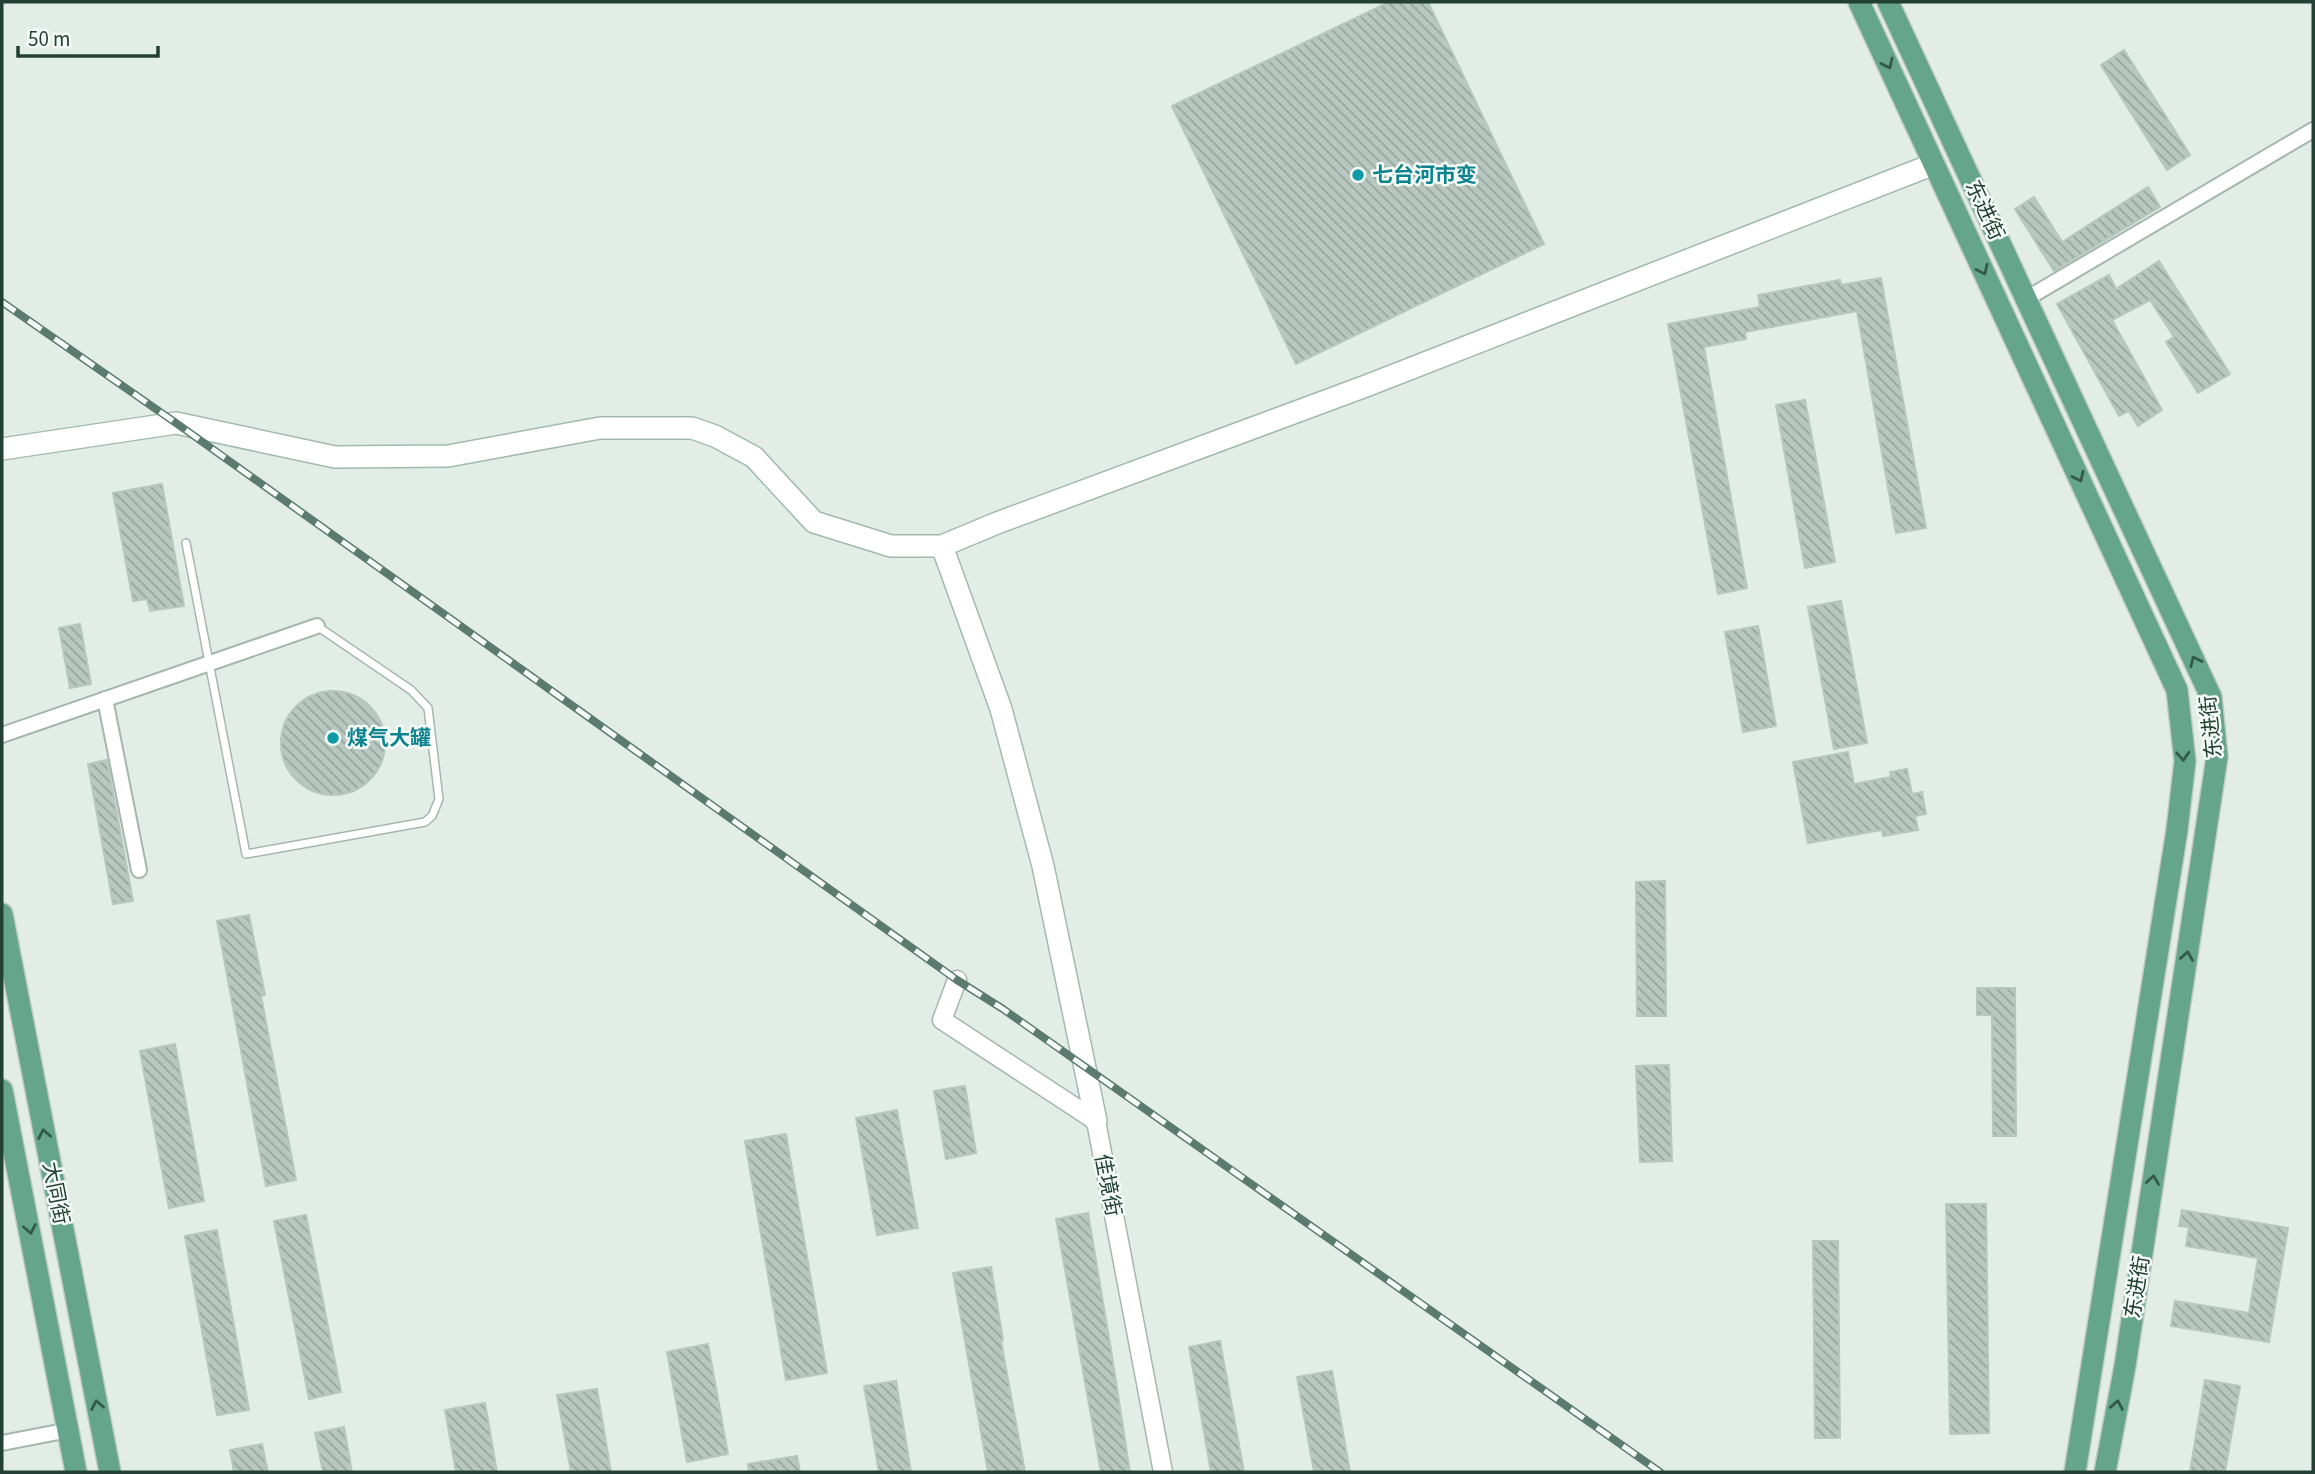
<svg xmlns="http://www.w3.org/2000/svg" width="2315" height="1474" font-family="'Source Sans 3','Noto Sans SC',sans-serif">
<style>
.building{fill:url(#building-back-hatch);stroke:#b5c7be;stroke-width:2}
.lines{fill:none;stroke-linecap:round;stroke-linejoin:round}
.service-casing{stroke:#a5b6af;stroke-width:10}
.minor-casing{stroke:#a5b6af;stroke-width:18}
.tertiary-casing{stroke:#a5b6af;stroke-width:21}
.secondary-casing{stroke:#a1baaf;stroke-width:24}
.primary-casing{stroke:#c1cac6;stroke-width:24}
.service{stroke:#fff;stroke-width:7}
.minor{stroke:#fff;stroke-width:14}
.tertiary{stroke:#fff;stroke-width:18}
.secondary{stroke:#fff;stroke-width:21}
.primary{stroke:#65a58e;stroke-width:21}
.rail-casing{stroke:#5c7b70;stroke-width:8}
.rail{stroke:#f4faf6;stroke-width:5;stroke-dasharray:16;stroke-linecap:butt}
.oneway{stroke:#33594b}
.culture-dot{fill:#0f9aa8;stroke:#f4faf6;stroke-width:2.5}
.labels{text-anchor:middle;stroke-width:5;stroke-linejoin:round;paint-order:stroke}
.culture-label{font-size:21px;font-weight:bold;fill:#0d838f;stroke:#f4faf6;text-anchor:start}
.street-label{font-size:21px;fill:#224035;stroke:#f4faf6}
</style>
<defs>
<pattern id="building-back-hatch" width="6" height="6" patternUnits="userSpaceOnUse" patternTransform="scale(1.75)"><rect width="6" height="6" fill="#b8c8c0"/><path d="M-1 5l2 2M0 0l6 6M5-1l2 2" fill="none" stroke="#95a49d"/></pattern>
</defs>
<rect width="100%" height="100%" fill="#e3ede8"/>
<g class="building">
<path d="M1389 2H1428L1544 244 1296 364 1172 106Z"/>
<path d="M2124 50 2190 155 2167 170 2101 65Z"/>
<path d="M2148 187 2160 207 2054 271 2015 209 2034 197 2062 242Z"/>
<path d="M2159 261 2230 374 2198 393 2166 342 2174 337 2150 300 2112 320 2162 410 2138 426 2129 411 2119 416 2057 304 2109 275 2116 289Z"/>
<path d="M1881 278 1926 528 1896 533 1857 311 1745 332 1746 339 1704 347 1747 588 1718 594 1668 324 1760 307 1758 295 1840 280 1841 285Z"/>
<path d="M1805 400 1835 562 1805 568 1776 405Z"/>
<path d="M162 484 184 606 150 611 147 599 133 601 113 493Z"/>
<path d="M1841 601 1867 743 1834 749 1808 607Z"/>
<path d="M80 624 91 684 70 688 59 628Z"/>
<path d="M1758 626 1776 726 1743 732 1725 632Z"/>
<circle cx="333" cy="743" r="52"/>
<path d="M1848 752 1854 784 1891 777 1890 772 1907 769 1912 794 1922 792 1926 814 1915 816 1918 830 1883 836 1882 830 1808 843 1793 762Z"/>
<path d="M107 760 133 901 113 904 88 764Z"/>
<path d="M1665 881 1666 1016H1637L1636 882Z"/>
<path d="M249 915 265 995 261 996 296 1180 266 1186 217 921Z"/>
<path d="M1977 988H2015L2016 1136H1993L1992 1015H1977Z"/>
<path d="M175 1044 204 1201 169 1208 140 1051Z"/>
<path d="M1669 1065 1672 1161 1640 1162 1636 1066Z"/>
<path d="M965 1086 976 1153 946 1159 934 1091Z"/>
<path d="M897 1110 918 1228 877 1235 856 1118Z"/>
<path d="M786 1134 827 1373 786 1380 745 1141Z"/>
<path d="M1946 1204H1986L1989 1433 1950 1434Z"/>
<path d="M2182 1210 2288 1228 2269 1342 2171 1326 2175 1301 2249 1313 2258 1258 2186 1246 2189 1227 2179 1226Z"/>
<path d="M1088 1213 1111 1350 1130 1472H1101L1056 1219Z"/>
<path d="M306 1215 341 1392 309 1399 274 1221Z"/>
<path d="M217 1230 249 1410 217 1415 185 1236Z"/>
<path d="M1813 1241H1838L1840 1438H1815Z"/>
<path d="M991 1267 1003 1340 1001 1341 1025 1472H988L953 1273Z"/>
<path d="M1220 1341 1244 1472H1211L1189 1347Z"/>
<path d="M708 1344 728 1454 687 1462 667 1352Z"/>
<path d="M1332 1371 1350 1472H1314L1297 1377Z"/>
<path d="M2205 1380 2240 1386 2225 1472H2190Z"/>
<path d="M896 1381 911 1472H879L864 1386Z"/>
<path d="M597 1389 611 1472H571L557 1395Z"/>
<path d="M485 1403 497 1472H456L445 1410Z"/>
<path d="M344 1427 352 1472H323L315 1433Z"/>
<path d="M262 1444 268 1472H234L230 1450Z"/>
<path d="M797 1456 800 1472H749L748 1464Z"/>
</g>
<g class="lines">
<defs>
<path id="service" d="M186 543 246 854 425 822 432 816 439 799 428 708 411 690 317 626"/>
<g id="minor">
<path d="M2026 299 2313 130"/>
<path d="M105 699 139 870"/>
<path d="M2 735 317 626"/>
<path d="M2 1443 69 1430"/>
</g>
<path id="tertiary" d="M957 980 942 1020 1096 1121 1163 1472"/>
<g id="secondary">
<path d="M2 449 176 423 335 457 448 456 600 428H692L715 436 754 457 814 522 891 546H942L997 523 1366 386 1934 164"/>
<path d="M942 546 1001 709 1043 866 1096 1121"/>
</g>
<g id="primary">
<path d="M1859 2 2177 690 2185 761 2177 830 2075 1472"/>
<path d="M1888 2 2211 697 2217 757 2125 1366 2105 1472"/>
<path d="M2 914 110 1472"/>
<path d="M2 1090 76 1472"/>
</g>
</defs>
<use href="#service" class="service-casing"/>
<use href="#minor" class="minor-casing"/>
<use href="#tertiary" class="tertiary-casing"/>
<use href="#secondary" class="secondary-casing"/>
<use href="#primary" class="primary-casing"/>
<use href="#service" class="service"/>
<use href="#minor" class="minor"/>
<use href="#tertiary" class="tertiary"/>
<use href="#secondary" class="secondary"/>
<use href="#primary" class="primary"/>
<defs>
<path id="rail" d="M2 302 176 423 957 980 1003 1009 1660 1472"/>
</defs>
<use href="#rail" class="rail-casing"/>
<use href="#rail" class="rail"/>
</g>
<defs><path id="oneway-chevron" d="M-2-3.5L2.5 0L-2 3.5" fill="none" stroke-width="1.6" stroke-linecap="round" stroke-linejoin="round" transform="scale(1.75)"/></defs>
<g class="oneway">
<use href="#oneway-chevron" transform="translate(1888 64) rotate(65)"/>
<use href="#oneway-chevron" transform="translate(1983 270) rotate(65)"/>
<use href="#oneway-chevron" transform="translate(2079 477) rotate(65)"/>
<use href="#oneway-chevron" transform="translate(2195 661) rotate(-115)"/>
<use href="#oneway-chevron" transform="translate(2183 756) rotate(87)"/>
<use href="#oneway-chevron" transform="translate(2187 956) rotate(-81)"/>
<use href="#oneway-chevron" transform="translate(44 1134) rotate(-101)"/>
<use href="#oneway-chevron" transform="translate(2153 1180) rotate(-81)"/>
<use href="#oneway-chevron" transform="translate(30 1229) rotate(79)"/>
<use href="#oneway-chevron" transform="translate(97 1405) rotate(-101)"/>
<use href="#oneway-chevron" transform="translate(2117 1405) rotate(-80)"/>
</g>
<g class="culture-dot">
<circle cx="1358" cy="175" r="7"/>
<circle cx="333" cy="738" r="7"/>
</g>
<g class="labels">
<g class="culture-label">
<text x="1372" y="182">七台河市变</text>
<text x="347" y="745">煤气大罐</text>
</g>
<g class="street-label">
<text transform="translate(1985 210) rotate(65)" y="7">东进街</text>
<text transform="translate(2211 727) rotate(-96)" y="7">东进街</text>
<text transform="translate(1108 1185) rotate(79)" y="7">佳境街</text>
<text transform="translate(56 1193) rotate(79)" y="7">大同街</text>
<text transform="translate(2137 1287) rotate(-81)" y="7">东进街</text>
</g>
</g>
<rect width="2315" height="1474" fill="none" stroke="#224035" stroke-width="7"/>
<path d="M18 46v10h140v-10" fill="none" stroke="#224035" stroke-width="3.5"/>
<text x="28" y="46" font-size="21" fill="#224035" stroke="#f4faf6" stroke-width="5" paint-order="stroke">50 m</text>
</svg>
